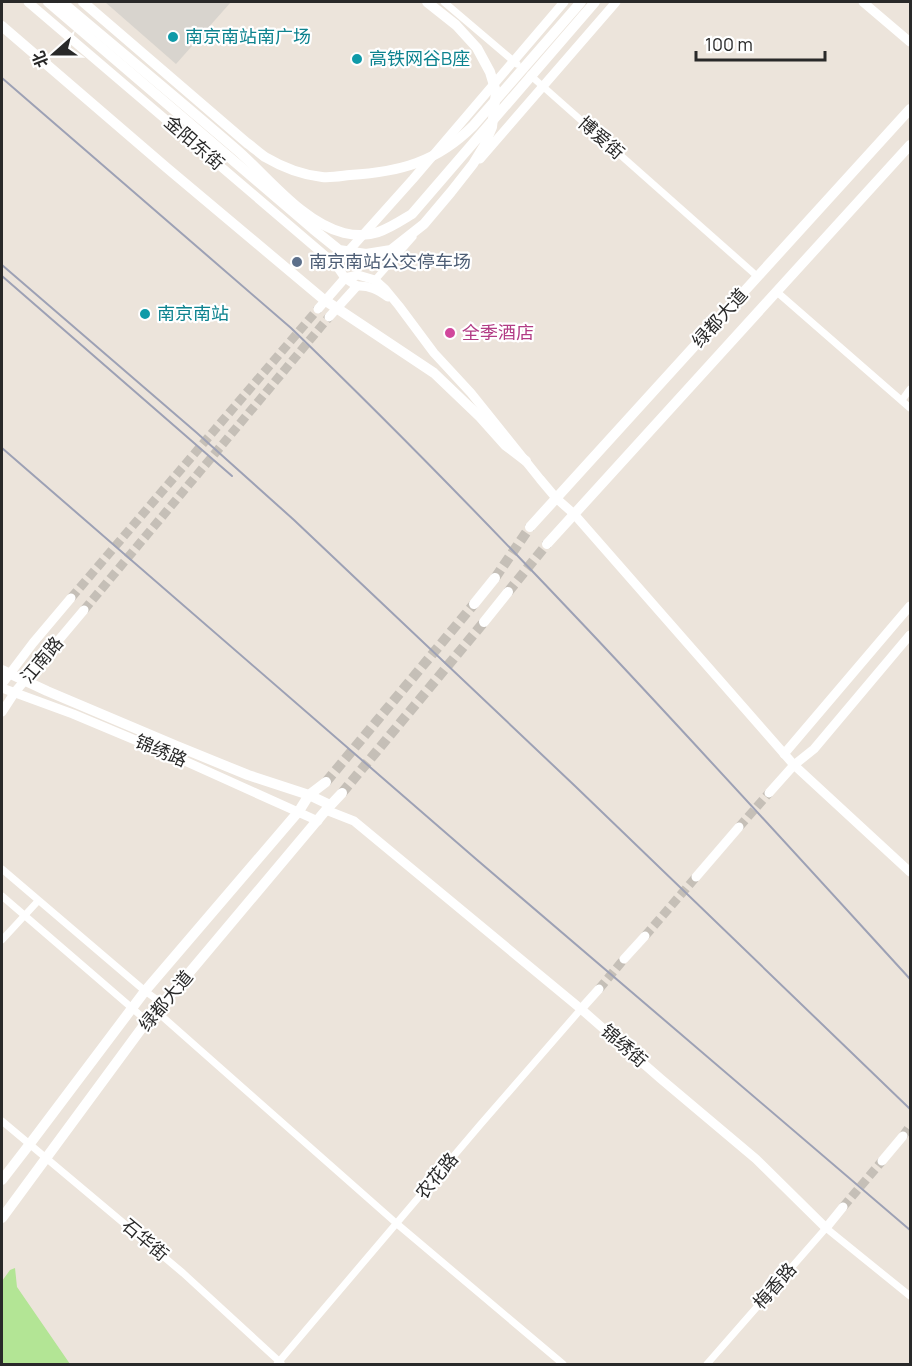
<svg xmlns="http://www.w3.org/2000/svg" width="912" height="1366" font-family="Manrope,'Noto Sans SC',sans-serif">
<style>
.green{fill:#b3e595}
.plaza{fill:#d8d4ce}
.lines{fill:none;stroke-linecap:round;stroke-linejoin:round}
.tertiary-tunnel{stroke:#c5bfb7;stroke-width:9;stroke-dasharray:9 4.5;stroke-linecap:butt}
.secondary-tunnel{stroke:#c5bfb7;stroke-width:10;stroke-dasharray:10 5;stroke-linecap:butt}
.minor{stroke:#fff;stroke-width:7}
.tertiary{stroke:#fff;stroke-width:9}
.secondary{stroke:#fff;stroke-width:10}
.rail{stroke:#9da1b5;stroke-width:2}
.culture-dot{fill:#0f9aa8;stroke:#fff;stroke-width:2}
.service-dot{fill:#5c6f8a;stroke:#fff;stroke-width:2}
.hotel-dot{fill:#d1479c;stroke:#fff;stroke-width:2}
.labels{text-anchor:middle;stroke-width:4.5;stroke-linejoin:round;paint-order:stroke}
.culture-label{font-size:18px;fill:#0d838f;stroke:#fff;text-anchor:start}
.street-label{font-size:18px;fill:#292929;stroke:#fff}
.service-label{font-size:18px;fill:#4e5e75;stroke:#fff;text-anchor:start}
.hotel-label{font-size:18px;fill:#b23c85;stroke:#fff;text-anchor:start}
</style>
<rect width="100%" height="100%" fill="#ece4db"/>
<path class="green" d="M15 1268 17 1287 70 1364H2V1281L10 1270Z"/>
<path class="plaza" d="M105 2H231L176 64Z"/>
<g class="lines">
<g class="tertiary-tunnel">
<path d="M71 598 318 309"/>
<path d="M84 610 329 317"/>
<path d="M739 827 769 793"/>
<path d="M645 936 696 877"/>
<path d="M599 989 624 959"/>
<path d="M903 1136 910 1126"/>
<path d="M843 1207 882 1161"/>
</g>
<g class="secondary-tunnel">
<path d="M495 578 530 527"/>
<path d="M508 592 547 544"/>
<path d="M326 782 474 604"/>
<path d="M342 793 484 622"/>
</g>
<g class="minor">
<path d="M444 2 517 64"/>
<path d="M530 75 758 277"/>
<path d="M375 284V280L413 237"/>
<path d="M777 292 910 408"/>
<path d="M902 400 910 389"/>
<path d="M2 869 145 991 163 1004"/>
<path d="M2 896 147 1021"/>
<path d="M2 940 38 901"/>
<path d="M156 1011 396 1223 563 1364"/>
<path d="M2 1121 183 1273 281 1363"/>
<path d="M277 1364 480 1125 581 1009"/>
<path d="M707 1364 826 1228 910 1296"/>
</g>
<g class="tertiary">
<path d="M28 2 336 265 345 278 357 286"/>
<path d="M863 2 910 42"/>
<path d="M480 159 616 2"/>
<path d="M336 265 413 179 564 2"/>
<path d="M318 309 345 278 358 275 375 280 385 289 399 306 434 353 471 393 540 479 556 498 574 514 794 765 910 872"/>
<path d="M329 317 357 286C369 285 378 290 388 297"/>
<path d="M2 684 33 643 71 598"/>
<path d="M2 688 73 714 178 758 318 821"/>
<path d="M2 712 15 692 84 610"/>
<path d="M784 754 910 606"/>
<path d="M769 793 794 765 814 749 910 635"/>
<path d="M326 810 354 821 581 1009 661 1079 756 1159 826 1228 843 1207"/>
<path d="M696 877 739 827"/>
<path d="M624 959 645 936"/>
<path d="M581 1009 599 989"/>
<path d="M882 1161 903 1136"/>
</g>
<g class="secondary">
<path d="M48 2 313 229 339 250 366 254 391 250 424 224 451 192 473 164 484 146 492 127 496 92 490 72 477 48 456 25 427 2"/>
<path d="M62 2C120 51 179 100 237 150 268 177 303 223 344 233 373 240 389 228 412 214L595 2"/>
<path d="M83 2 247 143C253 147 259 153 265 157 282 167 303 175 322 177 331 178 341 176 350 175 400 172 437 162 473 126L581 2"/>
<path d="M2 26 167 168 323 299 434 373 480 417 505 445 526 461"/>
<path d="M530 527 910 109"/>
<path d="M547 544 910 145"/>
<path d="M474 604 495 578"/>
<path d="M484 622 508 592"/>
<path d="M2 670 47 691 177 746 248 775 309 795 330 805"/>
<path d="M2 1180 29 1145 145 991 299 811 309 795 326 782"/>
<path d="M2 1218 147 1021 163 1004 326 810 342 793"/>
</g>
<g class="rail">
<path d="M2 78 291 328C507 536 708 758 910 979"/>
<path d="M2 265 197 433 294 520 575 786 910 1109"/>
<path d="M2 276 232 476"/>
<path d="M2 448 476 859 910 1230"/>
</g>
</g>
<g class="culture-dot">
<circle cx="173" cy="37" r="6"/>
<circle cx="357" cy="59" r="6"/>
<circle cx="145" cy="314" r="6"/>
</g>
<circle class="service-dot" cx="297" cy="262" r="6"/>
<circle class="hotel-dot" cx="450" cy="333" r="6"/>
<g class="labels">
<g class="culture-label">
<text x="185" y="43">南京南站南广场</text>
<text x="369" y="65">高铁网谷B座</text>
<text x="157" y="320">南京南站</text>
</g>
<g class="street-label">
<text transform="translate(601 138) rotate(41)" y="6">博爱街</text>
<text transform="translate(194 143) rotate(41)" y="6">金阳东街</text>
<text transform="translate(720 318) rotate(-48)" y="6">绿都大道</text>
<text transform="translate(42 660) rotate(-50)" y="6">江南路</text>
<text transform="translate(161 751) rotate(23)" y="6">锦绣路</text>
<text transform="translate(166 1001) rotate(-50)" y="6">绿都大道</text>
<text transform="translate(624 1046) rotate(41)" y="6">锦绣街</text>
<text transform="translate(437 1176) rotate(-50)" y="6">农花路</text>
<text transform="translate(145 1240) rotate(40)" y="6">石华街</text>
<text transform="translate(775 1286) rotate(-49)" y="6">梅香路</text>
</g>
<g class="service-label">
<text x="309" y="268">南京南站公交停车场</text>
</g>
<g class="hotel-label">
<text x="462" y="339">全季酒店</text>
</g>
</g>
<rect width="912" height="1366" fill="none" stroke="#292929" stroke-width="6"/>
<g transform="translate(54 54) rotate(249)" stroke="#ffffff" stroke-width="4.5" paint-order="stroke">
<path d="M0-4.5L10 22L0 15L-10 22Z" fill="#292929"/>
<text y="-9" font-size="16" font-weight="bold" text-anchor="middle" fill="#292929">北</text>
</g>
<path d="M696 51v9h129v-9" fill="none" stroke="#292929" stroke-width="3"/>
<text x="705" y="51" font-size="18" fill="#292929" stroke="#ffffff" stroke-width="4.5" paint-order="stroke">100 m</text>
</svg>
